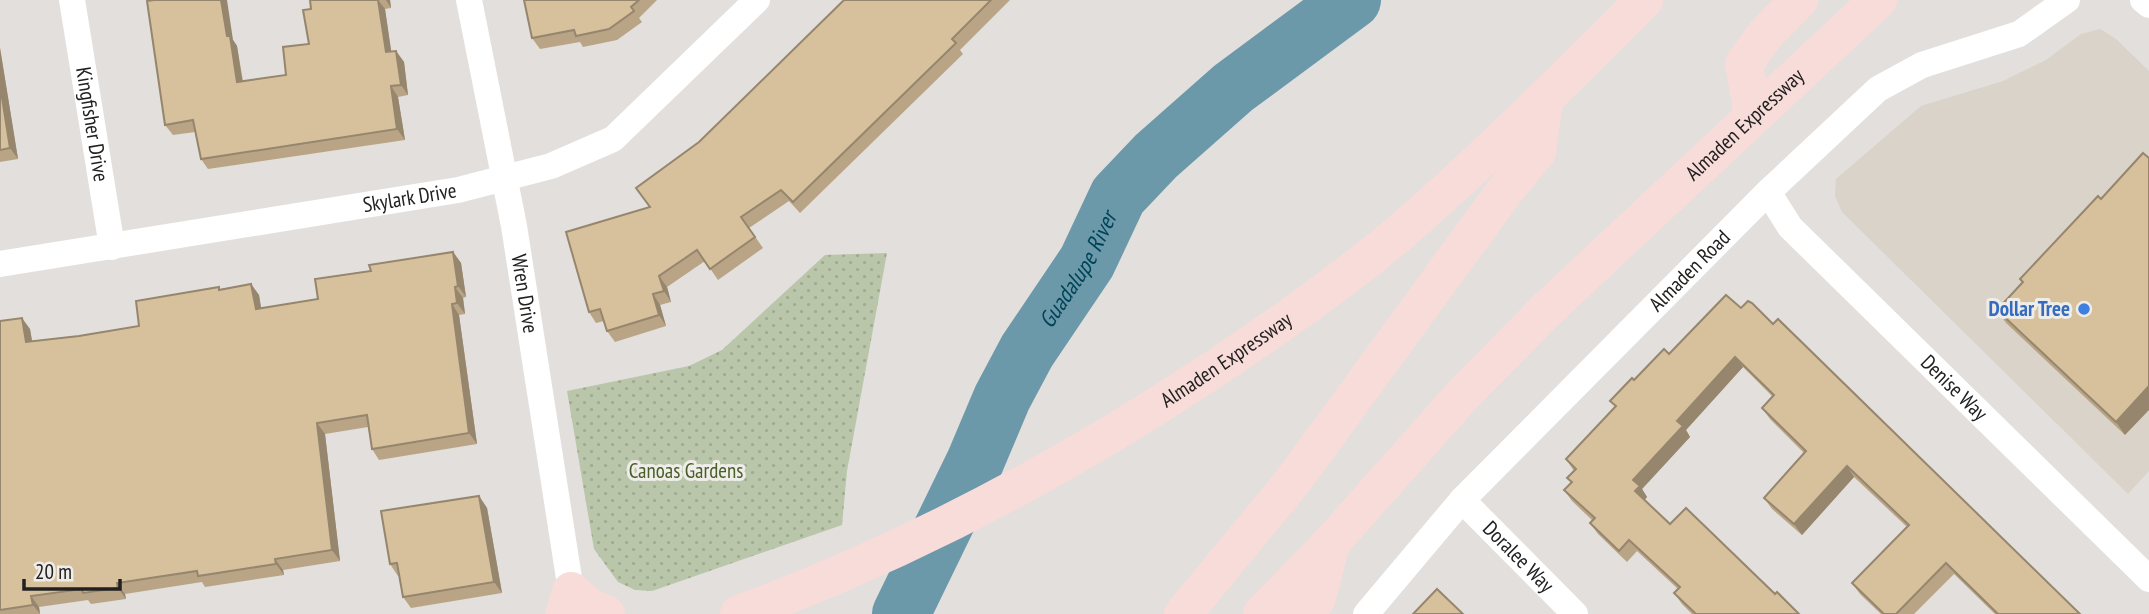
<svg xmlns="http://www.w3.org/2000/svg" width="2149" height="614" font-family="'PT Sans Narrow',sans-serif">
<style>
.built{fill:#dad3ca}
.park{fill:url(#park-dots)}
.lines{fill:none;stroke-linecap:round;stroke-linejoin:round}
.river{stroke:#6c99aa;stroke-width:58}
.minor{stroke:#fff;stroke-width:26}
.primary{stroke:#f7dcda;stroke-width:38}
.wall{fill:#b9a586}
.shaded-wall{fill:#96866d}
.building{fill:#d7c09c;stroke:#96866d;stroke-width:2}
.shop-dot{fill:#3f7fe0;stroke:#efede9;stroke-width:2.5}
.labels{text-anchor:middle;stroke-width:6;stroke-linejoin:round;paint-order:stroke}
.street-label{font-size:21px;fill:#222120;stroke:#efede9}
.shop-label{font-size:21px;font-weight:bold;fill:#366cbe;stroke:#efede9;text-anchor:end}
.park-label{font-size:21px;fill:#495e26;stroke:#efede9}
.water-label{font-size:23px;font-style:italic;fill:#004457;stroke:#efede9}
</style>
<defs>
<pattern id="park-dots" width="8" height="8" patternUnits="userSpaceOnUse" patternTransform="scale(1.75)"><rect width="8" height="8" fill="#b9c6a9"/><path d="M2 2h.1M6 6h.1" fill="none" stroke="#9faa91" stroke-width="1.8" stroke-linecap="round"/></pattern>
</defs>
<rect width="100%" height="100%" fill="#e2dfdc"/>
<path class="built" d="M2100 29 2116 39 2149 71V471L2128 494 1842 212 1835 196 1836 179 1921 106 2003 81 2046 60 2081 34Z"/>
<path class="park" d="M887 253 847 471 842 525 652 591 635 590 618 582 594 549 567 391 689 366 722 350 825 255Z"/>
<g class="lines">
<path class="river" id="s1" d="M901 614 975 462 1002 398 1027 351 1087 262 1118 196 1156 156 1233 88 1352 0"/>
<g class="minor">
<path id="s2" d="M72 0 112 247"/>
<path id="s3" d="M469 0 514 226 571 591"/>
<path d="M2143 0 2149 5"/>
<path id="s4" d="M1768 192 1790 227 2149 579"/>
<path id="s5" d="M0 264 458 190 551 166 613 139 757 0"/>
<path id="s6" d="M1462 500 1575 614"/>
<path id="s7" d="M1366 614 1462 500 1768 192 1878 89 1922 65 2019 34 2067 0"/>
</g>
<g class="primary">
<path d="M1753 114 1744 64 1764 36 1799 0"/>
<path d="M564 614 571 591 591 608 606 614"/>
<path id="s8" d="M739 614C907 552 1062 470 1211 371 1274 329 1337 285 1395 237 1482 162 1563 81 1644 0"/>
<path d="M1183 614 1293 481 1504 192 1537 152 1544 101"/>
<path id="s9" d="M1262 614 1331 543 1459 399 1544 312 1878 0"/>
<path d="M1305 614 1317 598 1331 543"/>
</g>
</g>
<g class="wall">
<path d="M310 0H390L391 8 385 9 391 52 396 51 404 62 408 95 398 97 405 140 208 169 201 159 195 132 173 135 165 125 233 40 237 46 243 81 286 75 309 44 311 9Z"/>
<path d="M524 0H657L639 18 642 22 617 40 583 47 580 42 540 49 532 38Z"/>
<path d="M844 0H1010L960 50 963 54 800 213 789 201 749 228 763 248 718 280 705 261 667 287 671 302 660 305 666 326 615 342 607 331 604 321 596 323 589 312 699 142Z"/>
<path d="M0 48 18 159 0 162Z"/>
<path d="M2101 199 2125 435 2006 323 1997 310 2022 282 2020 279Z"/>
<path d="M453 252 461 263 466 297 463 298 465 314 459 315 477 444 379 460 372 449 368 427 325 434 340 561 283 570 284 575 205 587 202 582 125 594 126 599 91 604 88 600 39 607 40 614H0V321L30 329 32 341 79 336 139 326 219 287 220 289 251 284 259 295 261 308 318 299 371 271Z"/>
<path d="M1741 308 1773 324 2080 614H1995L1954 574 1914 614H1881L1860 594 1852 583 1907 527 1854 477 1802 535 1772 509 1764 498 1804 453 1770 419 1762 408 1773 397 1743 367 1686 430 1690 437 1642 489 1647 497 1644 500 1670 524 1775 594 1799 614H1692L1682 604 1674 593 1678 589 1637 551 1627 562 1598 534 1590 523 1593 521 1572 501 1564 490 1571 483 1567 478 1574 471 1566 459 1615 407 1610 401 1634 380 1669 354Z"/>
<path d="M479 496 487 508 502 593 411 608 403 597 399 575 398 576 390 564Z"/>
</g>
<g class="shaded-wall">
<path d="M221 0H227L233 40 237 46 244 92 237 82 227 36Z"/>
<path d="M378 0 385 9 393 63 386 52Z"/>
<path d="M386 0H390L391 8Z"/>
<path d="M0 48 18 159 10 148 0 85Z"/>
<path d="M396 51 404 62 408 95 401 85Z"/>
<path d="M391 86 398 97 405 140 397 129Z"/>
<path d="M453 252 461 263 466 297 458 286Z"/>
<path d="M659 276 667 287 671 302 664 291Z"/>
<path d="M251 284 259 295 263 320 256 309Z"/>
<path d="M455 287 463 298 465 314 457 303Z"/>
<path d="M653 294 660 305 666 326 659 315Z"/>
<path d="M452 304 459 315 477 444 469 433Z"/>
<path d="M22 318 30 329 34 353 26 342Z"/>
<path d="M1735 357 1743 367 1686 430 1690 437 1642 489 1647 497 1643 502 1635 491 1633 480 1677 421Z"/>
<path d="M2149 386V410L2125 435 2116 422Z"/>
<path d="M317 423 325 434 340 561 332 550Z"/>
<path d="M1847 466 1854 477 1802 535 1794 524Z"/>
<path d="M479 496 487 508 502 593 494 582Z"/>
<path d="M275 559 283 570 284 575 276 564Z"/>
<path d="M117 583 125 594 126 599 118 588Z"/>
<path d="M31 596 39 607 40 614 33 605Z"/>
</g>
<g class="building">
<path d="M154 0H221L227 36H230L237 82 286 75 283 47 309 44 303 10 311 9 310 0H378L386 52 396 51 401 85 391 86 397 129 201 159 193 120 165 125 147 1Z"/>
<path d="M524 0H639L631 7 634 11 609 29 576 36 574 30 532 38Z"/>
<path d="M844 0H991L952 39 956 43 793 202 781 190 741 217 755 237 710 269 697 250 659 276 664 291 653 294 659 315 607 331 600 309 589 312 566 232 650 207 636 188 699 142Z"/>
<path d="M0 85 10 148 0 150Z"/>
<path d="M2143 153 2149 158V386L2116 422 1997 310 2023 282 2020 279 2098 196 2101 199Z"/>
<path d="M453 252 458 286 455 287 457 303 452 304 469 433 372 449 367 415 317 423 332 550 275 559 276 564 198 576 197 571 117 583 118 588 83 593 82 589 31 596 33 605 0 610V321L22 318 26 342 79 336 139 326 136 301 219 287V290L251 284 256 309 318 299 315 279 371 271 369 265Z"/>
<path d="M1726 295 1741 308 1748 301 1752 303 1773 324 1778 319 2080 614H1998L1946 563 1896 614H1884L1852 583 1909 525 1847 466 1794 524 1764 498 1806 451 1762 408 1774 395 1735 357 1677 421 1683 426 1633 480 1640 486 1635 491 1670 524 1686 508 1775 594 1777 592 1799 614H1696L1674 593 1680 587 1629 540 1619 551 1590 523 1595 518 1564 490 1572 482 1567 478 1576 469 1566 459 1616 406 1610 401 1632 378 1634 380 1664 349 1669 354Z"/>
<path d="M479 496 494 582 403 597 397 563 390 564 381 511Z"/>
<path d="M1437 589 1463 614H1413Z"/>
</g>
<circle class="shop-dot" cx="2084" cy="309" r="7"/>
<g class="labels">
<g class="street-label">
<text dy="7" stroke="none"><textPath href="#s2" startOffset="126">Kingfisher Drive</textPath></text>
<text dy="7" stroke="none"><textPath href="#s9" startOffset="688">Almaden Expressway</textPath></text>
<text dy="7" stroke="none"><textPath href="#s5" startOffset="415">Skylark Drive</textPath></text>
<text dy="7" stroke="none"><textPath href="#s7" startOffset="472">Almaden Road</textPath></text>
<text dy="7" stroke="none"><textPath href="#s3" startOffset="299">Wren Drive</textPath></text>
<text dy="7" stroke="none"><textPath href="#s8" startOffset="551">Almaden Expressway</textPath></text>
<text dy="7" stroke="none"><textPath href="#s4" startOffset="271">Denise Way</textPath></text>
<text dy="7" stroke="none"><textPath href="#s6" startOffset="80">Doralee Way</textPath></text>
</g>
<g class="shop-label">
<text x="2070" y="316">Dollar Tree</text>
</g>
<g class="park-label">
<text x="686" y="478">Canoas Gardens</text>
</g>
<g class="water-label">
<text dy="8" stroke="none"><textPath href="#s1" startOffset="388">Guadalupe River</textPath></text>
</g>
</g>
<path d="M24 579v10h96v-10" fill="none" stroke="#222120" stroke-width="3.5"/>
<text x="35" y="579" font-size="21" fill="#222120" stroke="#efede9" stroke-width="5" paint-order="stroke">20 m</text>
</svg>
